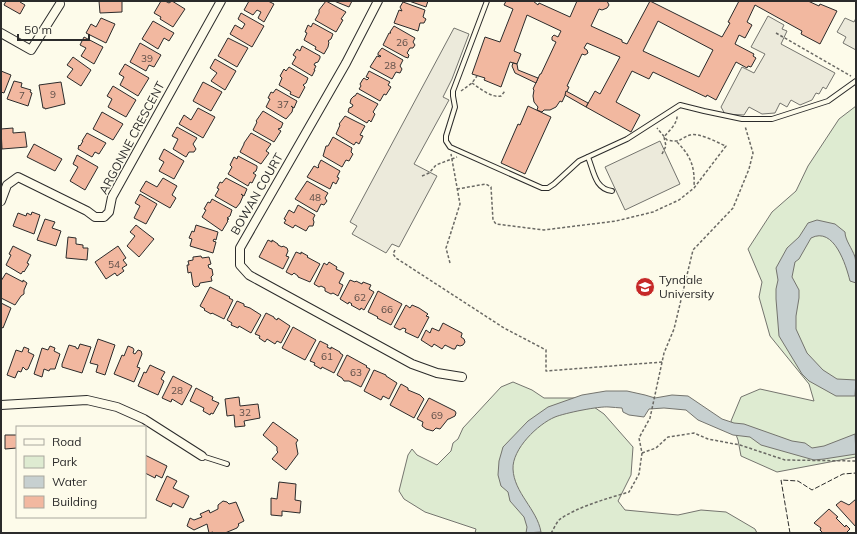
<svg xmlns="http://www.w3.org/2000/svg" width="857" height="534" font-family="Mulish,sans-serif">
<style>
.green{fill:#deebd1;stroke:#74746e}
.parking{fill:#eceadb;stroke:#74746e}
.water{fill:#c7d0d0;stroke:#74746e}
.building{fill:#f2b8a0;stroke:#2b2b2b;fill-rule:evenodd}
.lines{fill:none;stroke-linecap:round;stroke-linejoin:round}
.service-casing{stroke:#2b2b2b;stroke-width:6}
.minor-casing{stroke:#2b2b2b;stroke-width:10}
.path{stroke:#6a6964;stroke-width:1.5;stroke-dasharray:3 2;stroke-linecap:butt}
.service{stroke:#fdfbea;stroke-width:4}
.minor{stroke:#fdfbea;stroke-width:8}
.fence{stroke:#2b2b2b;stroke-width:1;stroke-dasharray:5 2;stroke-linecap:butt}
.labels{text-anchor:middle;stroke-width:3;stroke-linejoin:round;paint-order:stroke}
.number-label{font-size:10px;fill:#5d4e48}
.street-label{font-size:12px;fill:#2b2b2b;stroke:#fdfbea}
.poi-label{font-size:12px;fill:#2b2b2b;stroke:#fdfbea;text-anchor:start}
</style>
<rect width="100%" height="100%" fill="#fdfbea"/>
<g class="green">
<path d="M856 106V457L777 472 741 456 738 440 731 421 741 397 760 389 814 401 809 384 770 336 759 297 762 282 748 249 772 212 796 191 808 166 839 119Z"/>
<path d="M513 382 532 390 544 398H581L604 414 633 447 631 475 618 501 625 510 678 515 701 510 726 512 755 529 757 533H475L476 529 425 512 404 499 399 491 408 455 412 449 417 455 437 465 451 451 453 443 458 439 463 428 501 387Z"/>
</g>
<g class="parking">
<path d="M768 16 784 25 782 29 787 31 781 44 835 73 826 89 823 87 819 94 816 93 812 100 800 105 791 100 787 107 780 103 775 113 762 114 749 107 744 115 725 114 721 107 742 67 754 73 765 54 751 47Z"/>
<path d="M845 18 854 22 856 18V50L843 43 846 37 837 32Z"/>
<path d="M454 28 469 34 452 79 443 97 449 100 414 164 437 176 399 247 392 244 386 253 352 234 357 226 350 222Z"/>
<path d="M660 141 680 184 625 210 605 167Z"/>
</g>
<g class="water">
<path d="M817 220 835 224 845 232C845 240 852 248 855 257 857 264 856 275 856 283L850 281C846 265 834 226 811 238L799 259 795 262 792 277 799 290V298L796 316V329L807 353 823 370 837 379 856 380 855 396H836L809 381 802 374 779 336 776 299V289L778 280 776 268 787 248 799 237 808 223Z"/>
<path d="M606 391H627L645 395 655 398 672 395 688 396 722 419 734 423 744 424 792 441 805 443 812 448 824 446 855 434 856 454 824 459 814 460 761 445 750 437 733 435 698 420 686 410 664 408 649 409 644 417 629 415 623 412 622 408C618 408 613 407 609 407 599 406 565 413 555 417 538 424 512 449 513 469 514 493 537 509 541 532L526 533 527 527 524 517 510 501 508 492 501 486 498 475 499 461 503 447 528 421 548 407 582 395Z"/>
</g>
<g class="building">
<path d="M6 1H21L20 2 25 5 20 14 4 5Z"/>
<path d="M99 1H122V12L100 13Z"/>
<path d="M161 1H165L169 3 172 1 185 9 173 27 160 19 161 17 154 13Z"/>
<path d="M249 1H268L274 4 264 22 258 18 261 12 257 10 253 15 244 10Z"/>
<path d="M326 1 346 12 341 19 343 20 336 32 315 20 319 13V10Z"/>
<path d="M334 1H352L349 7Z"/>
<path d="M409 1H428L426 7Z"/>
<path d="M506 1H533L538 5 539 3 570 17 577 1H607L609 5 607 8 602 10 599 9 591 26 622 40V42L627 44 650 1 722 37 730 23 728 22 739 1H808L819 6 820 4 837 11 820 44 801 34 802 31 755 5 747 22 752 25 745 38 739 35 735 44 754 54 753 56 756 58 751 67 748 66 747 68 736 62 716 100 707 95 706 97 653 72 649 79 632 71 616 102 640 115 631 132 586 107 595 91 600 94 620 57 587 43 584 48 587 50 588 53 585 55 582 54 567 86 569 87 562 102 560 101 556 107 550 110H544L542 112 537 110 538 107 534 102 533 96 534 90 533 89 540 74H541L556 42 552 40V37L554 35 558 37 561 31 527 15 514 51 521 54 517 64 510 62 501 87 484 80 485 78 472 74 485 37 500 42 513 9 504 5ZM658 21 713 50 699 77 643 51Z"/>
<path d="M403 2 425 10 423 17 426 19 424 23H420L418 31 394 23 399 10 402 11 400 7Z"/>
<path d="M241 13 264 26 252 47 230 34 235 25 242 29 245 24 238 19Z"/>
<path d="M101 18 115 24 106 43 86 33 91 24 96 27Z"/>
<path d="M153 21 174 33 169 41 164 38 158 49 142 39Z"/>
<path d="M313 23 333 34 331 39 328 41 329 42 328 47 324 54 315 49 316 47 304 40 307 33 305 32 308 25 311 27Z"/>
<path d="M394 26 415 38 413 42 415 45 413 48H410L407 53 409 55 408 58 405 57 383 45 389 33H391L390 32Z"/>
<path d="M84 37 103 47 94 64 81 56 86 48 80 45Z"/>
<path d="M228 38 248 48 237 67 218 56Z"/>
<path d="M140 43 161 55 154 67 149 65 146 71 130 62Z"/>
<path d="M302 46 320 56V58L318 62 315 63 314 65 316 66 314 70H315L312 76 292 64 296 57 293 55 297 49 300 51Z"/>
<path d="M382 48 403 60 400 66 402 69 400 73 396 72 392 79 370 67 377 56 380 57 381 56 378 55V53Z"/>
<path d="M73 57 91 70 81 86 67 77 73 69 67 65Z"/>
<path d="M215 59 236 71 225 90 211 81 217 73 210 68Z"/>
<path d="M513 63 517 64 518 70 538 78 536 83 515 73 512 66Z"/>
<path d="M125 64 149 78 138 96 120 85 124 77 119 74Z"/>
<path d="M289 67 308 78 306 83 303 85 305 87 299 98 290 94 291 92 279 85 282 78 280 76 284 69 286 71Z"/>
<path d="M1 71 11 75 4 93 1 92Z"/>
<path d="M369 71 390 82 388 85 391 87 386 95 384 94 380 101 359 89 361 86 360 84 363 79 364 78 367 80 369 78 366 77Z"/>
<path d="M14 81 22 83 21 87 31 90 30 92 32 93 28 106 7 99Z"/>
<path d="M61 82 65 104 45 109V108H43L39 85Z"/>
<path d="M203 82 222 92 211 111 193 101Z"/>
<path d="M113 86 136 100 126 117 108 107 112 99 107 96Z"/>
<path d="M276 89 297 101 294 108 291 106 293 108 292 112 286 119 266 107 270 99 268 98 271 92 273 93Z"/>
<path d="M566 91 588 103 586 107 565 95Z"/>
<path d="M357 93 378 104 373 112 375 114 371 122 369 120 367 123 348 112 349 108 352 107 353 105 350 103 351 99 354 96H355Z"/>
<path d="M528 106 551 117 525 174 501 163 518 124 520 125Z"/>
<path d="M198 108 215 117 203 138 179 124 184 115 191 120Z"/>
<path d="M263 111 283 123 281 128 278 129 281 131 274 142 253 130 257 122 256 121Z"/>
<path d="M102 112 123 124 113 140 93 129Z"/>
<path d="M345 116 365 126 360 135 363 136 359 144 356 142 354 145 336 134 340 125 339 124Z"/>
<path d="M177 127 197 138 193 144 196 149 194 152H189L186 157 173 149 178 139 172 136Z"/>
<path d="M13 128V133L25 132 27 147 2 149 1 129Z"/>
<path d="M87 133 106 143 99 154 95 152 92 157 78 149 79 145 80 146 83 141H82Z"/>
<path d="M251 133 271 144 266 151 269 153 261 164 240 152 244 144V143Z"/>
<path d="M333 137 352 148 351 152 353 154 349 161 346 160 342 167 323 156 326 146H328Z"/>
<path d="M34 144 62 159 55 171 27 157Z"/>
<path d="M164 149 184 161 174 179 159 171 164 162 159 159Z"/>
<path d="M77 155 98 167 85 190 70 181 78 167 73 164Z"/>
<path d="M238 156 257 166V168L256 171 253 173 256 175 252 183 250 182 248 186 228 174 232 167 230 165 234 157 237 159Z"/>
<path d="M321 160 340 171 337 177 339 178 336 184 333 182 330 189 307 177 314 166 318 168 319 167 318 166Z"/>
<path d="M163 178 177 186 172 195 176 198 170 208 140 191 146 181 157 187Z"/>
<path d="M226 178 247 189 244 196 241 194 243 196 240 203 236 208 215 196 219 189 217 188 220 182 222 183Z"/>
<path d="M307 181 328 193 325 198 327 201 324 205 321 204 317 212 295 199Z"/>
<path d="M140 194 157 204 146 224 134 218 140 206 135 203Z"/>
<path d="M212 199 232 210 230 216 227 218 229 219 227 220 228 221 222 231 202 217 206 210 204 209 208 202 210 203Z"/>
<path d="M298 205 315 215 313 219 314 222 313 226H309L306 231 295 225 293 228 284 223 286 220 284 219 289 210 294 213Z"/>
<path d="M32 212 40 215 34 234 13 226 18 213 26 216 27 213 31 215Z"/>
<path d="M45 219 55 222 52 228 61 231 56 246 37 240Z"/>
<path d="M136 225 154 239 139 257 127 246 135 236 130 232Z"/>
<path d="M196 225 218 232 216 240 214 239 213 241 216 242 213 253 190 246 192 239 189 238 192 231 194 232Z"/>
<path d="M68 237 76 238V244L83 245V248H88L87 260 66 258Z"/>
<path d="M268 240 272 242V240L278 244V245L282 247 283 246 287 248 288 251 286 256 289 257 283 269 259 257Z"/>
<path d="M13 246 31 255 27 263 29 264 24 272 23 271 21 274 6 265 11 255 9 254Z"/>
<path d="M118 246 126 258 123 260 127 265 122 268 124 271 117 276 115 273 106 279 95 262Z"/>
<path d="M296 252 301 254V252L308 256 307 257 320 264 310 282 298 277V276L294 273 292 275 286 272Z"/>
<path d="M201 256 202 258 209 257 211 264 208 265 209 268 212 269 213 275 211 277 212 281 200 283 199 286 195 287 193 285 191 272 188 273 187 265H189L188 261 193 260V257Z"/>
<path d="M329 262 337 267 336 269 344 273 339 283 343 285 338 296 333 293 331 294 325 291V288L321 286 319 287 314 284 324 263 327 265Z"/>
<path d="M6 273 23 282V280L27 283 24 290V294L21 296 15 305 1 298V281Z"/>
<path d="M350 280 355 282 356 281 362 284 363 282 371 285 369 289 374 292 364 310 361 308 360 310 351 305 352 304 349 302 348 304 340 299Z"/>
<path d="M210 287 230 297 229 298 233 300 224 319 212 313 211 314 204 310 205 309 200 306Z"/>
<path d="M378 291 402 304 391 325 377 318 378 317 368 312Z"/>
<path d="M237 301 244 304V306L250 308 261 315 251 333 239 326 238 328 231 325 232 323 227 320Z"/>
<path d="M1 303 11 308 3 328 1 327Z"/>
<path d="M406 305 410 308 412 305 419 308 428 314 426 316 429 317 418 338 405 332 406 329 403 328 400 330 394 327Z"/>
<path d="M266 313 274 317V318L277 320 278 318 290 326 281 343 277 341 275 344 267 339 265 342 259 338 260 336 255 334Z"/>
<path d="M443 323 462 333V334L461 337 464 339 465 342 463 345 460 346 457 345 455 349H453L445 345 442 349 434 344 432 347 421 340 426 330 430 333 432 328 439 331Z"/>
<path d="M293 327 316 340 305 360 282 348Z"/>
<path d="M98 339 115 345 105 375 96 372 98 365 90 363Z"/>
<path d="M320 341 328 345 327 347 331 349V347L340 352V353L343 355 334 373 322 367 321 369 314 365 315 363 310 361Z"/>
<path d="M80 344 91 347 82 373 62 367V364L69 345 76 347V348L78 349Z"/>
<path d="M50 346 55 348 54 351 60 354 55 369H50L49 371 44 369 42 377 34 374 42 348 48 350Z"/>
<path d="M128 346 133 348 134 350 133 353 135 354 138 350 141 351 142 354 137 367 140 368 134 382 114 374 122 355 124 356Z"/>
<path d="M24 347 29 349 28 352 34 355 28 369 26 370 23 367 21 372 18 371 15 378 7 375 16 350 22 352Z"/>
<path d="M347 355 367 366 366 367 370 369 361 387 349 381H344L342 378 337 375Z"/>
<path d="M150 365 165 372 161 379 164 381 158 395 138 386 144 372 146 373Z"/>
<path d="M374 370 386 375V376L397 383 389 399 383 396 381 400 364 391Z"/>
<path d="M173 376 192 386 182 405 172 399 171 402 162 398Z"/>
<path d="M401 384 408 388V390L420 395 424 399 414 418 390 405Z"/>
<path d="M196 388 213 397 212 400 219 403 213 414 211 413 210 415 203 411 204 408 190 401Z"/>
<path d="M239 397 240 406 258 404 260 418 244 421 245 426 235 427 234 415 227 416 225 399Z"/>
<path d="M429 398 455 411 456 413 455 416 449 419H448L440 429 436 428 433 431 426 429 422 426 423 422 417 419Z"/>
<path d="M273 422 298 440 296 443 298 454 286 470 272 459 278 452 277 451V447L263 435Z"/>
<path d="M5 435H17V448L5 449Z"/>
<path d="M145 455 167 466 162 478 156 475 155 478 145 473Z"/>
<path d="M167 476 177 481 173 488 189 496 183 508 173 503 171 507 156 500Z"/>
<path d="M279 482 296 484 295 500 301 501 300 513 282 511V516L271 515V498L277 499Z"/>
<path d="M856 499V527L836 505 841 501 849 505Z"/>
<path d="M223 501 227 502 229 504 236 502 244 521 238 524 239 525 237 528 225 533H213V532L209 533 207 524 194 530 187 526 190 518 194 520 202 517 200 514 209 510 210 513 218 509V505Z"/>
<path d="M829 509 838 517 836 518 845 527 846 525 850 529 846 533H823L820 530 821 528 814 523Z"/>
</g>
<g class="lines">
<defs>
<g id="service">
<path d="M487 1 453 91V96L455 107 446 136V141L450 147 542 188H548L554 184 579 161 627 139 680 105 704 111 742 119H772L828 101 856 81"/>
<path d="M588 157C594 172 595 189 612 191"/>
<path d="M202 456 227 464"/>
</g>
<g id="minor">
<path d="M378 1 346 63 240 248V265L249 275 412 364 437 373 462 377"/>
<path d="M1 33 31 50 60 4"/>
<path d="M1 201 7 185 18 177 87 211 95 217H104L109 212 112 197 221 1"/>
<path d="M1 405 87 400 117 407 144 419 202 456"/>
</g>
</defs>
<use href="#service" class="service-casing"/>
<use href="#minor" class="minor-casing"/>
<g class="path">
<path d="M776 33 851 76"/>
<path d="M472 83C481 89 491 98 501 96L505 91"/>
<path d="M461 91 472 83 477 76"/>
<path d="M677 142C691 156 695 167 694 187"/>
<path d="M662 154 666 146 664 137C669 131 678 123 677 115"/>
<path d="M422 176 429 173 436 165 457 157"/>
<path d="M457 189 486 184 491 187 493 220 496 224 544 230 616 221 653 212 679 200 694 188 726 146C718 143 699 132 690 135 678 139 682 143 667 140L657 128"/>
<path d="M395 250 393 254 396 258 504 328 546 350V371L663 362"/>
<path d="M450 263 446 248 460 204 451 154"/>
<path d="M642 453 656 448 668 437 694 433 708 439 740 445 785 460 856 461"/>
<path d="M551 533C554 529 556 523 559 520 576 507 609 498 629 492L639 474 642 453 639 438 650 418 664 353 674 329 693 250 733 208 749 169 753 153 745 126"/>
</g>
<use href="#service" class="service"/>
<use href="#minor" class="minor"/>
<path class="fence" d="M790 533 781 480 798 481 812 490 843 474 856 473"/>
</g>
<defs>
<symbol id="university-disc" viewBox="-11 -11 22 22"><circle r="9.5" fill="#c62828" stroke="#fdfbea"/><path d="M0-5L7-2L0 1L-7-2ZM-4 1L0 2.5L4 1V4Q0 6-4 4Z" fill="#fff"/></symbol>
</defs>
<g fill-rule="evenodd">
<use href="#university-disc" x="634" y="276" width="22" height="22"/>
</g>
<g class="labels">
<g class="number-label">
<text x="402" y="46">26</text>
<text x="147" y="62">39</text>
<text x="390" y="69">28</text>
<text x="53" y="98">9</text>
<text x="22" y="99">7</text>
<text x="283" y="108">37</text>
<text x="315" y="201">48</text>
<text x="114" y="268">54</text>
<text x="360" y="301">62</text>
<text x="387" y="313">66</text>
<text x="327" y="360">61</text>
<text x="356" y="376">63</text>
<text x="177" y="394">28</text>
<text x="245" y="416">32</text>
<text x="437" y="419">69</text>
</g>
<g class="street-label">
<text transform="translate(132 138) rotate(-62)" y="4">ARGONNE CRESCENT</text>
<text transform="translate(257 194) rotate(-60)" y="4">BOWAN COURT</text>
</g>
<g class="poi-label">
<text x="659" y="284">Tyndale<tspan x="659" dy="14">University</tspan></text>
</g>
</g>
<rect width="857" height="534" fill="none" stroke="#2b2b2b" stroke-width="4"/>
<rect x="16" y="426" width="130" height="92" fill="#fdfbea" stroke="#a9a89e"/>
<rect x="24" y="439" width="20" height="6" fill="#fdfbea" stroke="#a9a89e"/>
<text x="52" y="446" font-size="12" fill="#2b2b2b">Road</text>
<rect x="24" y="456" width="20" height="12" fill="#deebd1" stroke="#a9a89e"/>
<text x="52" y="466" font-size="12" fill="#2b2b2b">Park</text>
<rect x="24" y="476" width="20" height="12" fill="#c7d0d0" stroke="#a9a89e"/>
<text x="52" y="486" font-size="12" fill="#2b2b2b">Water</text>
<rect x="24" y="496" width="20" height="12" fill="#f2b8a0" stroke="#a9a89e"/>
<text x="52" y="506" font-size="12" fill="#2b2b2b">Building</text>
<path d="M18 34v6h71v-6" fill="none" stroke="#2b2b2b" stroke-width="2"/>
<text x="24" y="34" font-size="12" fill="#2b2b2b" stroke="#fdfbea" stroke-width="3" paint-order="stroke">50 m</text>
</svg>
